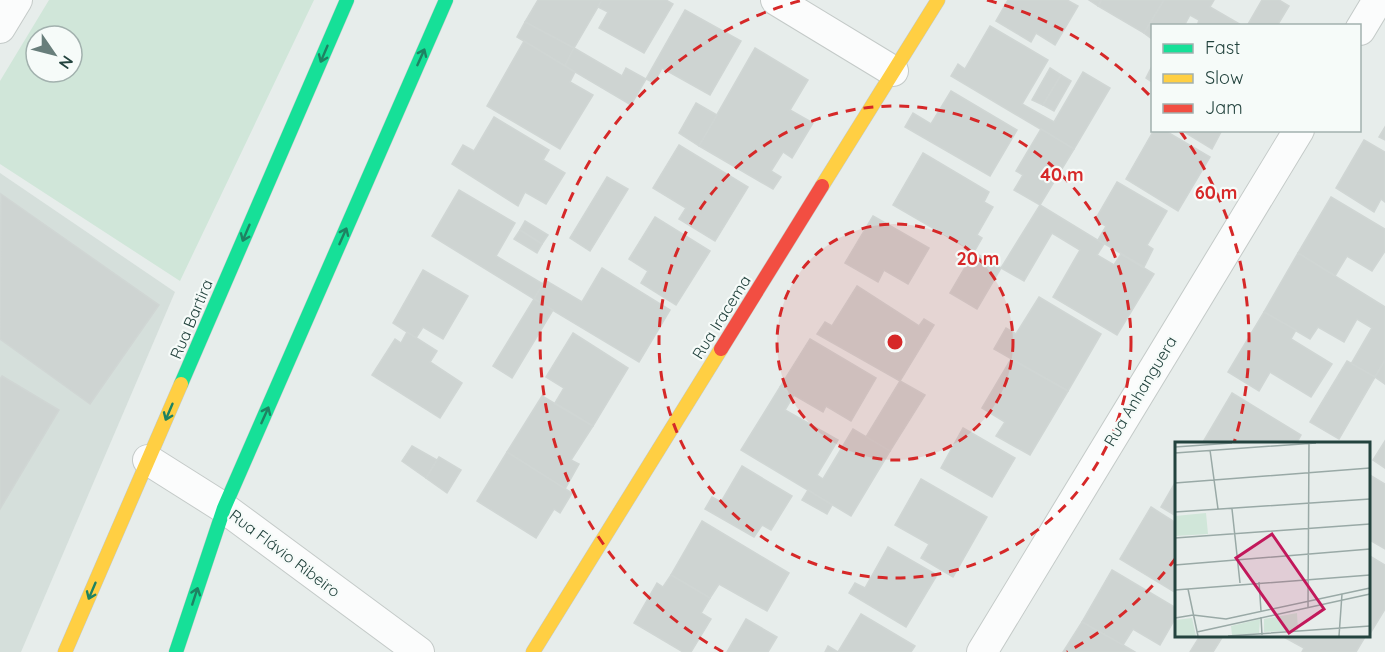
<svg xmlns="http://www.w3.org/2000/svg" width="1385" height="652" font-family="Quicksand,sans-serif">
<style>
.built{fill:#d5dfdb}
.green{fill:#d0e6d9;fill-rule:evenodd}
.building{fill:#ced4d2;stroke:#d0d6d4;stroke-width:1.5}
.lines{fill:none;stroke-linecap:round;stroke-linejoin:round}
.street-casing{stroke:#c4cac8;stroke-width:32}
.fast-casing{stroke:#c3cbc9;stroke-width:15}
.slow-casing{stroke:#c3cbc9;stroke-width:15}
.jam-casing{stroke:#c3cbc9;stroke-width:15}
.street{stroke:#fbfcfc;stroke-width:30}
.fast{stroke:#16e098;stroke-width:14}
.slow{stroke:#ffcf43;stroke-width:14}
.jam{stroke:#f24e42;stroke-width:14}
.oneway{stroke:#1e8262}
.ring{fill:none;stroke:#d62828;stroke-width:3;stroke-dasharray:10 8}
.labels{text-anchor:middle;stroke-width:4.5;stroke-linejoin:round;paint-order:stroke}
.street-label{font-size:16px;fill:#23433e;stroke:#f6fbf9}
.inset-road{fill:none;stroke:#99a9a6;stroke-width:1.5}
.view{fill:#c2185b;fill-opacity:0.15;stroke:#c2185b;stroke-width:3}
.inset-edge{fill:none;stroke:#23433e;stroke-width:3}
.centre{fill:#d62828;stroke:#f6fbf9;stroke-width:3}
.ring-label{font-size:18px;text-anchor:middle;font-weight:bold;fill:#d62828;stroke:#f6fbf9;stroke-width:4.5;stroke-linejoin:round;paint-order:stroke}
</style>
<rect width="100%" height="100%" fill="#e7edeb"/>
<path class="built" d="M0 173 175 292 21 652H0Z"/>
<path class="green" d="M49 0H314L180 281 0 164V81ZM36 36H72V72H36Z"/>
<g class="building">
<path d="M538 0H602L574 48 525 22Z"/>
<path d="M602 0H666L673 4 644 53 599 28 608 12 598 7Z"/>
<path d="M1008 0H1067L1078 6 1055 45 1036 33 1031 42 996 21Z"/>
<path d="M1089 0H1101L1098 6Z"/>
<path d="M1102 0H1164L1144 33 1098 6Z"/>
<path d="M1164 0H1214L1210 7 1243 26H1197L1199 20 1190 15 1184 26H1152V39L1144 33Z"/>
<path d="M1262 0H1279L1289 6 1277 26H1247Z"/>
<path d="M685 10 741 41 710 95 662 68 654 83 646 79Z"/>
<path d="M525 22 574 48 565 66 517 37Z"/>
<path d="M990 26 1048 60 1022 104 1054 122 1083 72 1110 88 1074 149 951 76 958 64 965 69Z"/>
<path d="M524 41 575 72 570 82 593 95 560 149 487 106Z"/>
<path d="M574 48 622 76 626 68 646 79 631 105 565 66Z"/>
<path d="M755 48 808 80 790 110 813 123 792 158 783 152 771 171 781 177 773 189 699 146Z"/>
<path d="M1152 66V82L1146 78Z"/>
<path d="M1050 68 1061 75 1043 105 1032 100Z"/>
<path d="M1061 75 1071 81 1054 111 1043 105Z"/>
<path d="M951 91 1017 130 990 176 905 127 913 113 931 124Z"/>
<path d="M696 103 717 115 699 146 679 133Z"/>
<path d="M494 117 549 150 543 160 565 173 546 204 525 192 518 206 452 164 463 145 474 151Z"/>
<path d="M1385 127V140L1379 137Z"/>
<path d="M1041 129 1074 149 1040 205 1014 190 1023 175 1016 171Z"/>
<path d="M1154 130H1164L1210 157 1178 211 1126 179Z"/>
<path d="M1181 130H1222L1212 149Z"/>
<path d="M1364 140 1385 152V202L1381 199 1374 212 1336 188Z"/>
<path d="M679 145 748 187 715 241 679 219 686 208 653 188Z"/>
<path d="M923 153 989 192 984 202 993 207 977 235 982 238 974 252 893 205Z"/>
<path d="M607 177 628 189 590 251 570 238Z"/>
<path d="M1117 182 1167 211 1147 245 1153 249 1144 267 1098 240 1106 226 1095 220Z"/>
<path d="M459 190 515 223 496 256 543 284 534 299 432 236Z"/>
<path d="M1 194 159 305 90 404 0 339Z"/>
<path d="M1331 197 1385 229V251L1372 271 1347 256 1335 276 1298 253Z"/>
<path d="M1040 205 1104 244 1097 255 1114 265 1121 254 1154 274 1117 335 1053 297 1080 250 1052 233 1024 281 1001 268Z"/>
<path d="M873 216 929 248 908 284 884 270 878 282 845 263Z"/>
<path d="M655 217 710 251 676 305 641 283 648 271 629 259Z"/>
<path d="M525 221 548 235 542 244 520 230Z"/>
<path d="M520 230 542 244 537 253 514 239Z"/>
<path d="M974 252 1001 268 977 309 950 293Z"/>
<path d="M1298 253 1385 307V360L1375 377 1351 364 1372 328 1357 319 1344 342 1318 327 1310 339 1264 312Z"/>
<path d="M602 268 670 310 639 362 534 299 545 280 582 302Z"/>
<path d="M423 270 468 296 443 339 423 327 416 338 393 323Z"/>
<path d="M857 286 919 326 924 319 934 325 900 381 817 334 825 322 832 326Z"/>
<path d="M1039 297 1101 334 1068 391 994 349 1006 328 1016 334Z"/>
<path d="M534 299 553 310 512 378 493 366Z"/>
<path d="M1264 312 1296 330 1291 339 1332 364 1311 397 1270 372 1259 391 1228 372Z"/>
<path d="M407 332 437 351 430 362 462 383 440 418 372 375 395 339 401 343Z"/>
<path d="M573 333 628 368 593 426 555 403 564 388 546 377Z"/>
<path d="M810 339 876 378 851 421 826 406 823 412 780 387Z"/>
<path d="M1011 359 1068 391 1030 455 996 436 1005 422 982 408Z"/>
<path d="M1385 360V384L1375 377Z"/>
<path d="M1347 361 1375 377 1339 439 1310 422Z"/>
<path d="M2 376 59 410 0 509V379Z"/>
<path d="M900 381 925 395 890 451 866 437Z"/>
<path d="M780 387 794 395 785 410 838 440 817 475 823 479 853 429 890 451 851 516 741 450Z"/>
<path d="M1232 393 1301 435 1296 444 1203 442Z"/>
<path d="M542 396 593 426 571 460 579 464 565 489 507 452Z"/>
<path d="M963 428 1015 458 992 497 941 468Z"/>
<path d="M1385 441V468L1373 460Z"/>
<path d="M412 446 437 460 426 478 402 461Z"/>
<path d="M507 452 572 493 560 513 554 509 536 538 477 501Z"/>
<path d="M439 457 461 470 447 493 426 478Z"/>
<path d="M742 466 792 496 771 530 762 525 754 537 705 509 712 497 721 502Z"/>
<path d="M1368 474 1385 484V549L1368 539Z"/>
<path d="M921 479 987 517 953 577 921 558 929 544 895 525Z"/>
<path d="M1176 481V516L1161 507Z"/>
<path d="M808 490 832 505 827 514 802 500Z"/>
<path d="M1151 507 1176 523V593L1120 559Z"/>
<path d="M702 521 789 573 767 611 719 584 710 598 671 575Z"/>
<path d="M888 547 937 575 906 627 849 593 855 583 865 588Z"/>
<path d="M1368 555 1385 565V609L1371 632 1368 631Z"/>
<path d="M1112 570 1176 608V617L1160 645 1133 629 1123 645 1082 622Z"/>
<path d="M671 575 710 598 701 613 711 619 691 652H683L634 623 657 583 663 587Z"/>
<path d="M861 614 915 646 911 652H838Z"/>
<path d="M746 619 777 637 768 652H727Z"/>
<path d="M1082 622 1123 645 1135 652H1063Z"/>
<path d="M1200 636H1223L1213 652H1190Z"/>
<path d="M1282 636H1362L1365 637 1356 652H1302L1304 648Z"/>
<path d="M828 646 838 652H825Z"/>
</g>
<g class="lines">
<defs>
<g id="street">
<path d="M776 0 893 71"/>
<path d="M0 28 17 0"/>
<path d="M1360 30 1378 0"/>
<path d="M148 460 224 508 419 652"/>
<path d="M982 652 1299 130"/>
</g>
<g id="fast">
<path d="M181 384 347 0"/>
<path d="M176 652 224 508 446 0"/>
</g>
<g id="slow">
<path d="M822 186 938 0"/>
<path d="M65 652 181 384"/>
<path d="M533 652 721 349"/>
</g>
<path id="jam" d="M721 349 822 186"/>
</defs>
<use href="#street" class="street-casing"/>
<use href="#fast" class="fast-casing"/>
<use href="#slow" class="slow-casing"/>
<use href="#jam" class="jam-casing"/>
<use href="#street" class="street"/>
<use href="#fast" class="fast"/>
<use href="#slow" class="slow"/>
<use href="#jam" class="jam"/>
</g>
<defs><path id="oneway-shaft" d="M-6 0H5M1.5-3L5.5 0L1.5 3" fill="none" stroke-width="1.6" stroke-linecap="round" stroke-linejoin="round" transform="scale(1.5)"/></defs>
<g class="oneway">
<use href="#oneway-shaft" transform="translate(324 54) rotate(113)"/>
<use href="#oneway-shaft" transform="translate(421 57) rotate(-66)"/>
<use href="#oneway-shaft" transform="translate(246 233) rotate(113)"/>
<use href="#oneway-shaft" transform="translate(343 236) rotate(-66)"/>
<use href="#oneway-shaft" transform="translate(169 412) rotate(113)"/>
<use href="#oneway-shaft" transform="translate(265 415) rotate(-66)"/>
<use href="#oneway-shaft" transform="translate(92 591) rotate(113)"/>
<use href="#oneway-shaft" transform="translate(195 596) rotate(-72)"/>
</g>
<circle cx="895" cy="342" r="118" fill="#d62828" fill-opacity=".12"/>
<g class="ring">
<circle cx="895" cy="342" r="118"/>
<circle cx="895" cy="342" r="236"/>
<path d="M1176 558A354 354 0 0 1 1067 652M723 652A354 354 0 0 1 803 0M987 0A354 354 0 0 1 1152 98M1180 131A354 354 0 0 1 1234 443"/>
</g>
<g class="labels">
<g class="street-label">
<text transform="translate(721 317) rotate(-58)" y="6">Rua Iracema</text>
<text transform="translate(191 319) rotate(-67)" y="6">Rua Bartira</text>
<text transform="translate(1140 391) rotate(-59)" y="6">Rua Anhanguera</text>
<text transform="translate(285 553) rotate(37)" y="6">Rua Flávio Ribeiro</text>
</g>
</g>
<g transform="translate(1175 442)">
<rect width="195" height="195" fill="#e7edeb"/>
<path d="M31 71 33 92 0 94V74ZM122 171 123 188 89 190V177ZM17 176 21 194H0V178ZM85 177 84 191 57 193 56 184Z" fill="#d0e6d9"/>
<path class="inset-road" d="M0 5 57 1M35 8 43 67M0 11 141 1M0 41 195 26M57 67 65 141M0 70 195 57M0 96 195 82M0 123 195 107M84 140 86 169M13 147 23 194M0 148 195 133M133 166 134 1M86 175 87 193M0 176 18 173 51 177 195 146M22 190 195 152M53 194 195 184M164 194 167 152"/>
<path class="view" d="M97 92 149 167 114 191 61 116Z"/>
<rect width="195" height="195" class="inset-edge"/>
</g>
<circle cx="895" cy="342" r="9" class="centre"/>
<g class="ring-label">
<text x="1062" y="181">40 m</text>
<text x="1216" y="199">60 m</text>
<text x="978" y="265">20 m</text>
</g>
<rect x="1151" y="24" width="210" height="108" fill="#f6fbf9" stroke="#a2b1ae" stroke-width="1.5"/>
<rect x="1163" y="44" width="30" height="9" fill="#16e098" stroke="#a2b1ae" stroke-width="1.5"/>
<text x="1205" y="54" font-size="18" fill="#23433e">Fast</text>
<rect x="1163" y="74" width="30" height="9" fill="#ffcf43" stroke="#a2b1ae" stroke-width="1.5"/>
<text x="1205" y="84" font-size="18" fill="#23433e">Slow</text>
<rect x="1163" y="104" width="30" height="9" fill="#f24e42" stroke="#a2b1ae" stroke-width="1.5"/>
<text x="1205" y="114" font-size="18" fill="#23433e">Jam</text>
<g transform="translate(54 54) rotate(125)"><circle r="28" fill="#f6fbf9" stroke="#a2b1ae" stroke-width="1.5"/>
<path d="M0-4.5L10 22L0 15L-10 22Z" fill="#687e7b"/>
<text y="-9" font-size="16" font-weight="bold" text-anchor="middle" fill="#23433e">N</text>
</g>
</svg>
